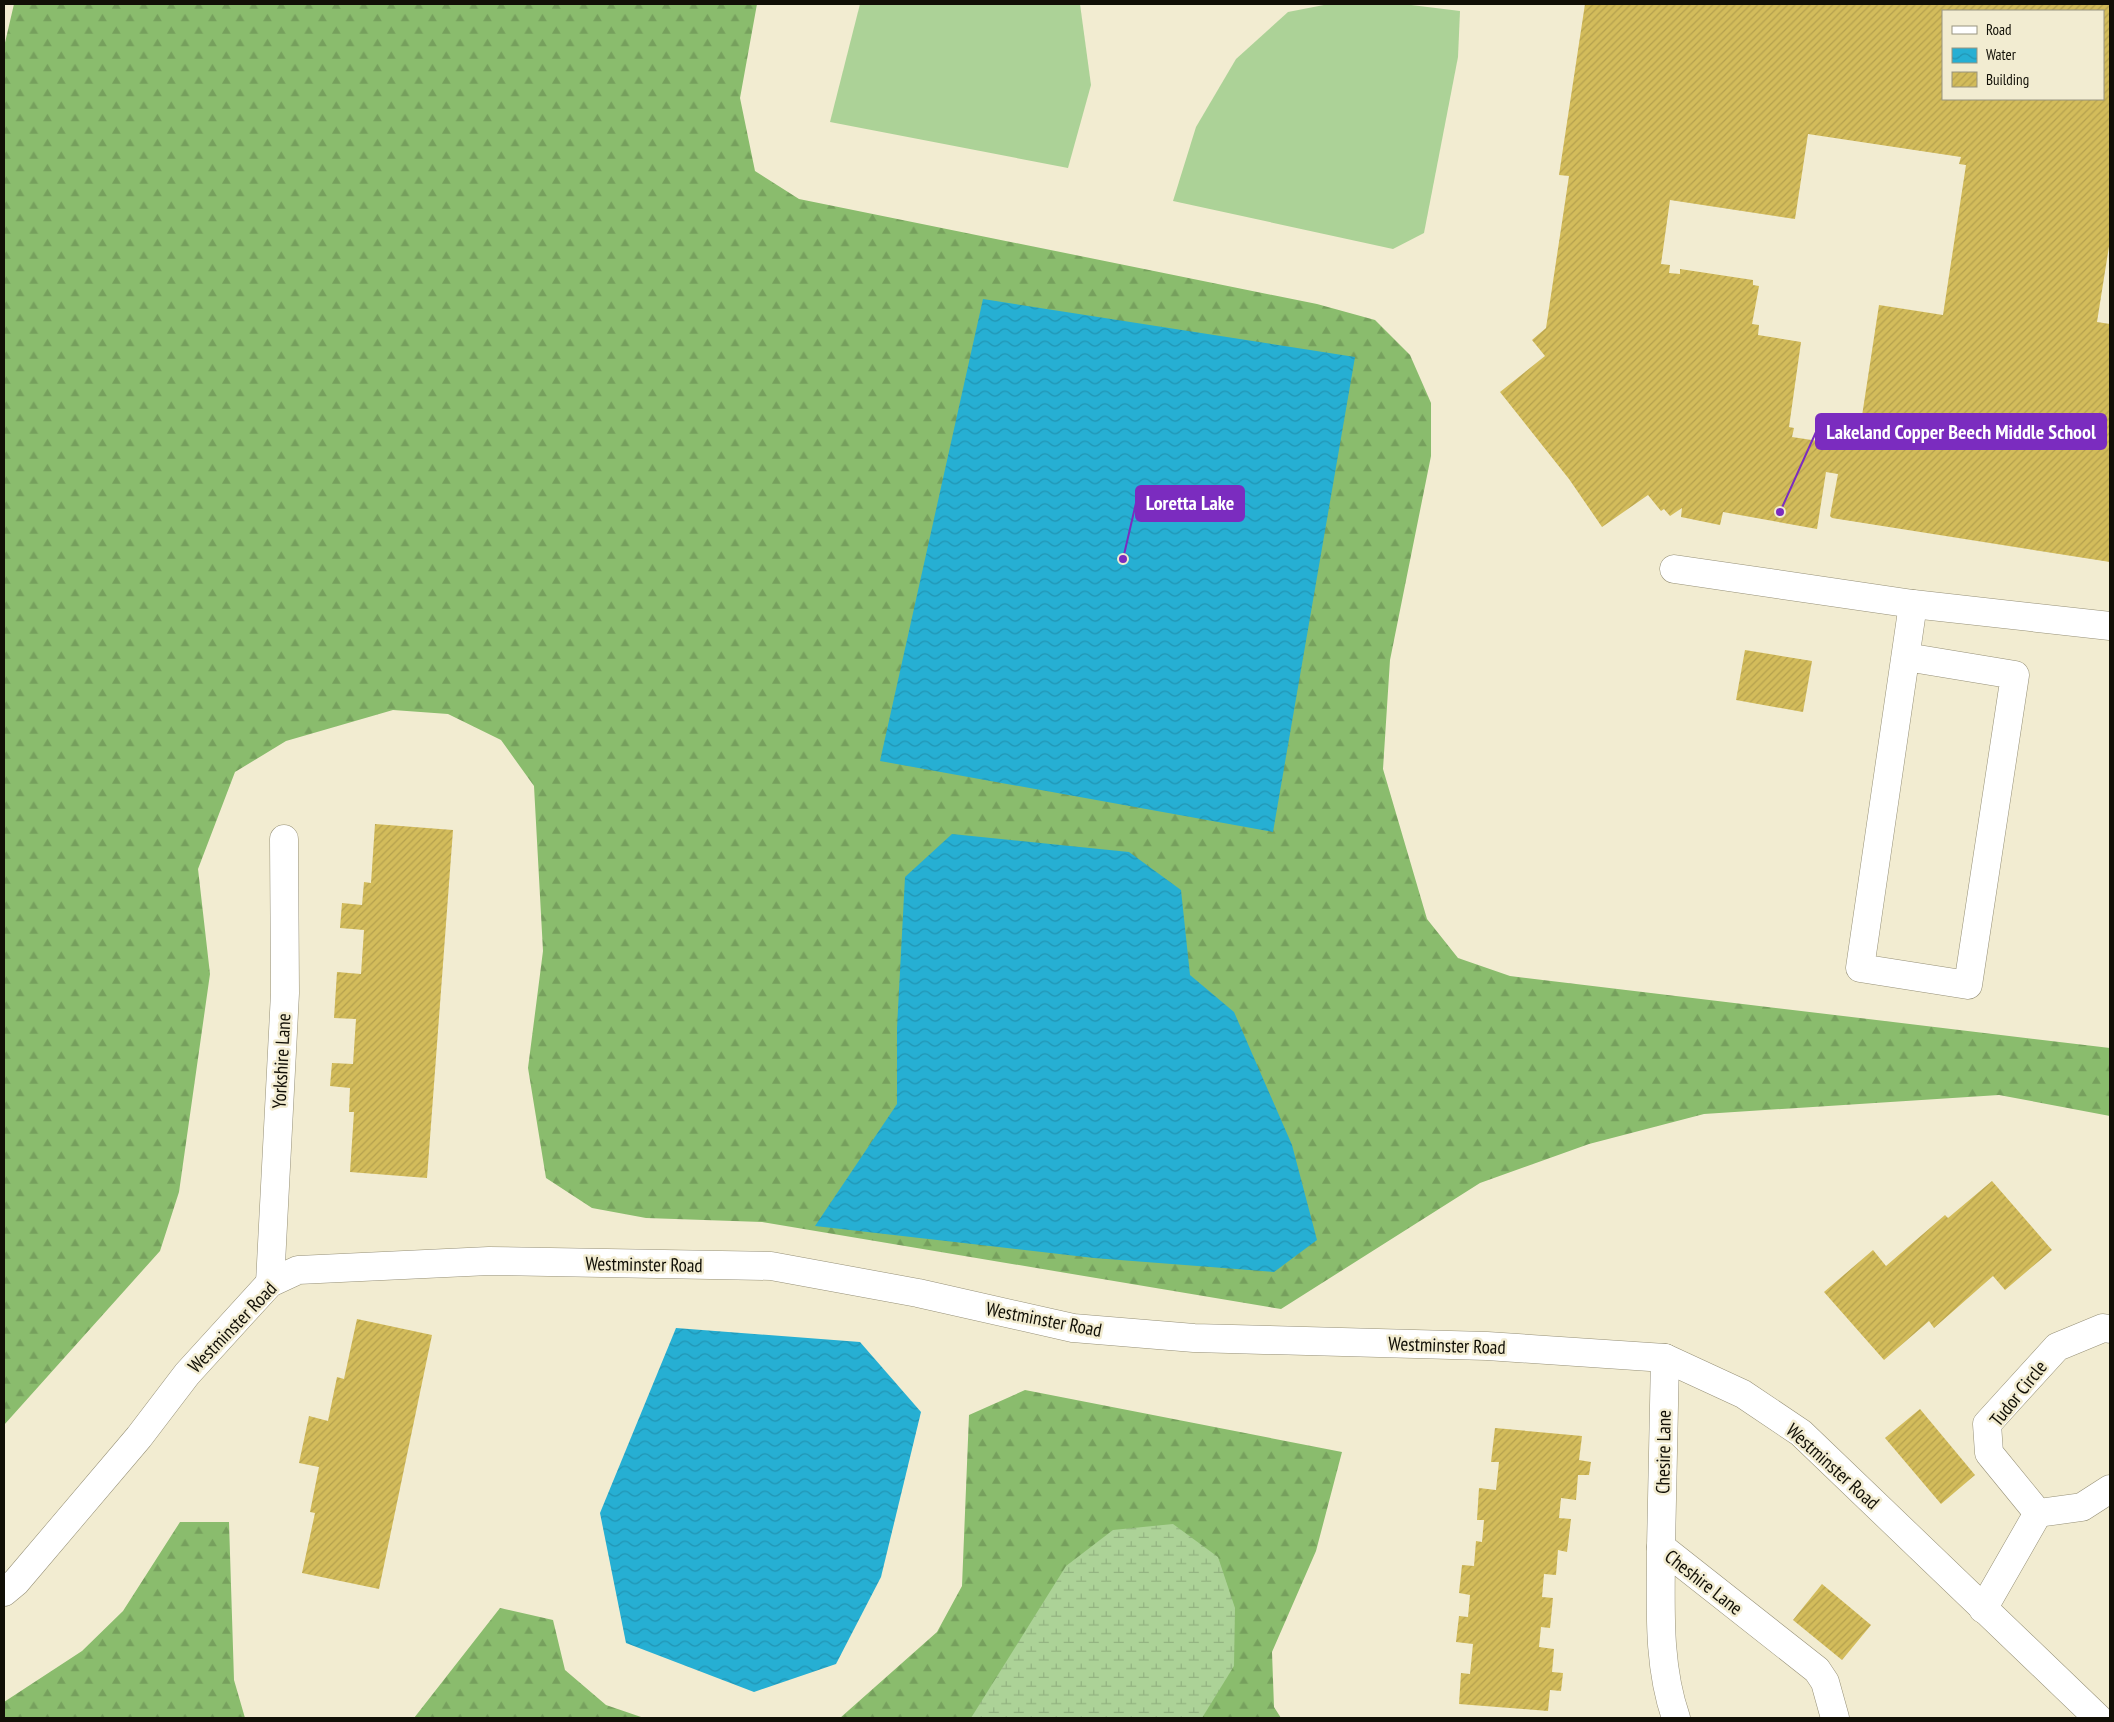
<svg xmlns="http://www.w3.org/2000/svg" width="2114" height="1722" font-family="'PT Sans Narrow',sans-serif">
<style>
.forest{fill:url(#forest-firs)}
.wetland{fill:url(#wetland-marsh)}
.pitch{fill:#acd297}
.water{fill:url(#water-waves)}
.building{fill:url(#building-hatch);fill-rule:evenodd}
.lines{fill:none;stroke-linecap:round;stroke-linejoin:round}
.minor-casing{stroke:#969077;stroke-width:29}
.minor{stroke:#fff;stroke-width:28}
.labels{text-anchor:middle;stroke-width:5;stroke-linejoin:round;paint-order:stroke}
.street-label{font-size:19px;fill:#110f06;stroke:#f2ecd1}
.leader{fill:none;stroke:#7b2cbf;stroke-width:2}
.callout-dot{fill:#7b2cbf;stroke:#f2ecd1;stroke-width:2}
.callout{fill:#7b2cbf;stroke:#7b2cbf;stroke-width:2}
.callout-label{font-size:20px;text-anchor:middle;font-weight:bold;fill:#fff}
</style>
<defs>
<pattern id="forest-firs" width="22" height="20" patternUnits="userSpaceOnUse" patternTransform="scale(1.25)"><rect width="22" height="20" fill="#8abc6d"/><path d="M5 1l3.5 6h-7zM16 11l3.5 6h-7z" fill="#76a05d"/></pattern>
<pattern id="wetland-marsh" width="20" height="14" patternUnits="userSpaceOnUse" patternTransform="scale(1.25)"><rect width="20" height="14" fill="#acd297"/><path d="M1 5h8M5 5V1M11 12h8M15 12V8" fill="none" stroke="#93b381"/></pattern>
<pattern id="water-waves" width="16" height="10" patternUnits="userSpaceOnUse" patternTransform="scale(1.25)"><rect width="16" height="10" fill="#26afd3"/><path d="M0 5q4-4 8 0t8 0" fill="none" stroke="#2195b4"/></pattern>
<pattern id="building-hatch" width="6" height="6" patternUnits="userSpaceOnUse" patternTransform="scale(1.25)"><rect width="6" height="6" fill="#d3bc5b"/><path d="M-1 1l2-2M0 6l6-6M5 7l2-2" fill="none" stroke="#b4a04e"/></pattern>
</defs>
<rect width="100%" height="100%" fill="#f2ecd1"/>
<g class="forest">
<path d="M14 4H757L740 98 755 171 799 199 1317 304 1375 320 1410 355 1431 403V456L1390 660 1383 769 1427 919 1458 958 1510 976 2110 1048V1116L1999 1095 1704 1114 1589 1144 1480 1183 1281 1309 762 1222 646 1218 592 1208 546 1178 528 1068 543 951 534 786 501 740 448 714 393 710 286 741 235 772 198 869 210 974 179 1192 160 1251 4 1425V47Z"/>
<path d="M1025 1390 1342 1452 1316 1551 1272 1652 1274 1707 1281 1718H840L937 1632 962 1586 969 1415Z"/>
<path d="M180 1522H229L234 1680 245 1718H4V1702L82 1651 123 1611Z"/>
<path d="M500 1608 553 1620 565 1670 606 1705 644 1718H414Z"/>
</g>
<path class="wetland" d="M1173 1524 1218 1557 1235 1608 1234 1666 1202 1718H971L1066 1566 1113 1530Z"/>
<g class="pitch">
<path d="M860 4H1080L1091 85 1068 168 830 122Z"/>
<path d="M1329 4H1403L1460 11 1458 57 1424 233 1393 249 1173 201 1196 127 1236 59 1288 12Z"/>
</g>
<g class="water">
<path d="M983 299 1355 357 1273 832 880 761Z"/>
<path d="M952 834 1129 852 1181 890 1190 975 1234 1012 1292 1145 1317 1240 1274 1272 1094 1258 815 1226 897 1104V1028L905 877Z"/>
<path d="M676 1328 860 1342 921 1412 881 1577 836 1664 754 1692 626 1643 600 1513Z"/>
</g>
<g class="building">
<path d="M1585 4H2110V240L2097 322 2110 324V562L1832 518 1830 516 1838 474 1826 472 1817 529 1723 512 1720 525 1681 517 1682 508 1670 516 1664 509 1661 511 1648 495 1602 527 1569 479 1500 392 1545 356 1532 340 1546 328 1569 176 1559 175ZM1943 11H2103V99H1943ZM1808 134 1961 157 1959 164 1966 165 1943 315 1879 305 1858 442 1839 439 1838 444 1792 437 1794 428 1789 427 1801 342 1758 335 1759 325 1752 324 1759 286 1753 285V280L1680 269V274L1669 273 1670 265 1661 264 1670 200 1795 219Z"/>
<path d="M1745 650 1812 661 1803 712 1736 700Z"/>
<path d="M375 824 453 830 427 1178 350 1172 354 1112H349L350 1088 330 1086 332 1063 353 1064 356 1019 334 1018 337 972 361 974 364 930 340 928 342 903 362 905 364 882 371 883Z"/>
<path d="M1992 1181 2052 1250 2005 1290 1993 1276 1934 1328 1929 1321 1884 1360 1824 1292 1873 1250 1886 1266 1945 1215 1948 1218Z"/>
<path d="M357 1319 432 1335 379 1589 302 1573 315 1513 310 1512 319 1467 299 1463 309 1416 328 1421 337 1377 344 1379Z"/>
<path d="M1920 1409 1975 1475 1941 1504 1885 1438Z"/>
<path d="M1495 1428 1582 1436 1579 1460 1591 1462 1589 1475H1578L1576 1500 1561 1498 1559 1518 1571 1519 1567 1552 1558 1550 1556 1575 1544 1574 1542 1597 1553 1598 1550 1628 1541 1627 1539 1647 1554 1649 1552 1672 1563 1673 1561 1691 1550 1690 1548 1711 1459 1704 1461 1673 1470 1674 1473 1644 1456 1642 1459 1616 1468 1617 1470 1595 1459 1593 1462 1565 1474 1566 1476 1541 1482 1542 1484 1520H1477L1479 1488 1496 1490 1499 1462H1491Z"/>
<path d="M1822 1584 1871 1625 1842 1660 1793 1620Z"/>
</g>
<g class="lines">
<defs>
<g id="minor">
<path d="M1674 569 1913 604 2110 626"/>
<path d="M1906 657 2015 675 1968 985 1860 968 1913 604"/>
<path d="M270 1283 285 993 284 839"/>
<path d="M2110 1329 2103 1328 2057 1347 1987 1424 1989 1453 2038 1513 2082 1507 2110 1489"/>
<path d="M1661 1547 1665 1358"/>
<path d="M4 1592 16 1582 139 1437 187 1374 270 1283 298 1270 489 1261 771 1266 918 1293 1073 1328 1194 1338 1487 1346 1665 1358 1743 1394 1801 1433 2098 1718"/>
<path d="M1983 1609 2038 1513"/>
<path d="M1676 1718C1657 1663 1661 1605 1661 1547L1817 1670 1825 1682 1835 1718"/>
</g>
</defs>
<use href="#minor" class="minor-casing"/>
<use href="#minor" class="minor"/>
</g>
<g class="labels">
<g class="street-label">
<text transform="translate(281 1061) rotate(-87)" y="7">Yorkshire Lane</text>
<text transform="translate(644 1264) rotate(1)" y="7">Westminster Road</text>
<text transform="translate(1044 1319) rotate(11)" y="7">Westminster Road</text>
<text transform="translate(232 1327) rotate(-46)" y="7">Westminster Road</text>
<text transform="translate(1447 1345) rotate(2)" y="7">Westminster Road</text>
<text transform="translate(2018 1393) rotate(-51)" y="7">Tudor Circle</text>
<text transform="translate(1663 1452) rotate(-89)" y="7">Chesire Lane</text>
<text transform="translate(1833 1466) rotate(42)" y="7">Westminster Road</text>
<text transform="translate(1704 1582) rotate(38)" y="7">Cheshire Lane</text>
</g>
</g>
<path class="leader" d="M1780 512L1816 432M1123 559L1136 503"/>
<g class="callout-dot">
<circle cx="1780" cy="512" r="5"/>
<circle cx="1123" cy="559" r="5"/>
</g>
<g class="callout">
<rect x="1816" y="414" width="290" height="35" rx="5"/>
<rect x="1136" y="486" width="108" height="35" rx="5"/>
</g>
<g class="callout-label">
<text x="1961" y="439">Lakeland Copper Beech Middle School</text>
<text x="1190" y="510">Loretta Lake</text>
</g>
<rect width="2114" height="1722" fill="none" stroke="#110f06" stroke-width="10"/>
<rect x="1942" y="10" width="162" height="90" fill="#f2ecd1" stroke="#989480"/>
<rect x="1952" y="26" width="25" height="8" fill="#ffffff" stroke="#989480"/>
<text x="1986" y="35" font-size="15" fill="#110f06">Road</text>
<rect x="1952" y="48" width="25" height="15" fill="url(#water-waves)" stroke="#989480"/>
<text x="1986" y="60" font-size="15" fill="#110f06">Water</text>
<rect x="1952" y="72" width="25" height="15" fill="url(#building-hatch)" stroke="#989480"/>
<text x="1986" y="85" font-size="15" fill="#110f06">Building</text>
</svg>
